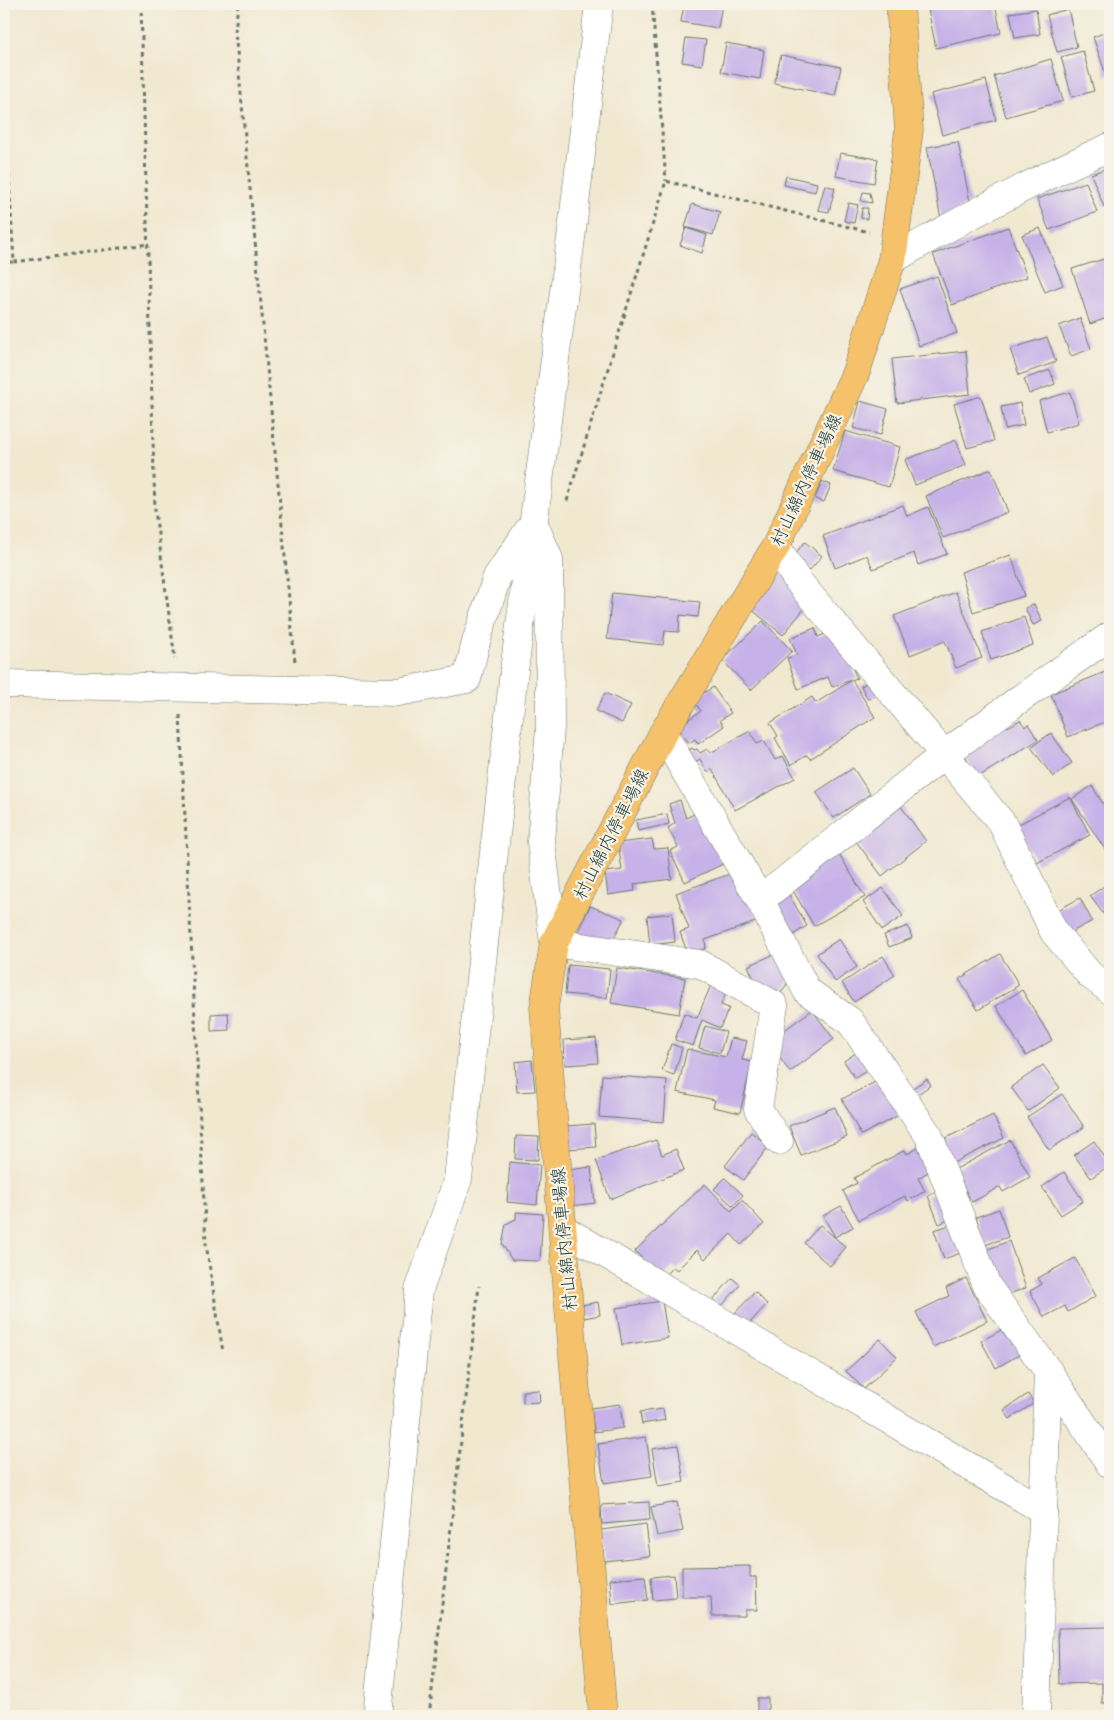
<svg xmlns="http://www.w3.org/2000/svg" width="1114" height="1720" font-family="Itim,'Klee One',sans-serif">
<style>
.building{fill:#c6b1e8}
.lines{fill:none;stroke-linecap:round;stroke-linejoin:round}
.minor-casing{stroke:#68796b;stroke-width:29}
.major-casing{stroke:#68796b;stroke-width:29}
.path{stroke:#68796b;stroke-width:3;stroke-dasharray:4 4;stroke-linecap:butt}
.minor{stroke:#fff;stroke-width:28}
.major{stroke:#f5c16b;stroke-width:28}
.labels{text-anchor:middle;stroke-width:4.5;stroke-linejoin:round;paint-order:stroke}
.street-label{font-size:18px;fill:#1f3d34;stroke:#f7f3e8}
</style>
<rect width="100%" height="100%" fill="#f7f3e8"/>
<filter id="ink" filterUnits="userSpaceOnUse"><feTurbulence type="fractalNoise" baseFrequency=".02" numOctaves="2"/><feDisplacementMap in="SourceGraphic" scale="10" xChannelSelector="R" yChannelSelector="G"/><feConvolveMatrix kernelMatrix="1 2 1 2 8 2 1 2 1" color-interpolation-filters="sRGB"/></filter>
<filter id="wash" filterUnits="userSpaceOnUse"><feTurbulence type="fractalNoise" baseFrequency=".0096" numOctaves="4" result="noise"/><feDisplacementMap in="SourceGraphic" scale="20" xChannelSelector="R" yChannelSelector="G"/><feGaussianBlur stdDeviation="1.12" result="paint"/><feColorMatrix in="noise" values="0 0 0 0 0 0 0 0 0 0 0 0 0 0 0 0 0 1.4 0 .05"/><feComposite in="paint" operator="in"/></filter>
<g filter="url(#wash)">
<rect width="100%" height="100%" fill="#f1e8d0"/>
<g id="blocks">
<g class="building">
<path d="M684 4H722L718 28 681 22Z"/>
<path d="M927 4H995L1001 33 936 48Z"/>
<path d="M1036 9 1040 34 1015 38 1010 13Z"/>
<path d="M1068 9 1077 47 1057 52 1047 15Z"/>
<path d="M1110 31V73L1106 75 1093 37Z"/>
<path d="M686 38 706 40 702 65 682 62Z"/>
<path d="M726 43 764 50 760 79 721 72Z"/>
<path d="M1083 51 1094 91 1072 97 1061 57Z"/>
<path d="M781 55 841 67 835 96 774 83Z"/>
<path d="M1051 59 1063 101 1006 117 994 76Z"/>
<path d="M986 80 996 120 942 135 931 94Z"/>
<path d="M958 142 970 202 941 219 927 147Z"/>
<path d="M840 153 878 159 874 183 836 176Z"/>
<path d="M1110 167V204L1104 207 1091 174Z"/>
<path d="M786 176 817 183 815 192 784 185Z"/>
<path d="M1086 182 1097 212 1049 230 1037 199Z"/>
<path d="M825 185 835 188 829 212 818 210Z"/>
<path d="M863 192 870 193 872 203 861 201Z"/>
<path d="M848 203 858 205 854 223 844 221Z"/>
<path d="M692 204 720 212 713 235 685 227Z"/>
<path d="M862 208H868L867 219 861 218Z"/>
<path d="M1008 227 1027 277 952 305 933 254Z"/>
<path d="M686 228 707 235 702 253 680 245Z"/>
<path d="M1040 228 1063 285 1045 292 1022 235Z"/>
<path d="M1110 257V317L1090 324 1072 269Z"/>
<path d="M937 276 957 333 919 346 900 289Z"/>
<path d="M1080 318 1091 349 1071 356 1059 326Z"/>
<path d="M1047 337 1056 362 1019 375 1010 349Z"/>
<path d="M966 351 970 394 897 403 892 359Z"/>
<path d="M1050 370 1055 384 1029 394 1024 379Z"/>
<path d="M1070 392 1079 423 1047 432 1039 401Z"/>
<path d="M981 396 994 441 967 448 954 404Z"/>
<path d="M860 401 888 409 881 435 853 428Z"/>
<path d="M1020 403 1024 425 1005 429 1001 407Z"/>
<path d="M845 431 900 447 889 487 833 471Z"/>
<path d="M956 440 966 465 915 485 905 460Z"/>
<path d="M991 469 1008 512 943 538 926 496Z"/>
<path d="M822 481 831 485 824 502 815 499Z"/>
<path d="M903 505 907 516 928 507 947 554 918 565 914 553 873 569 867 555 835 568 823 536Z"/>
<path d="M805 542 822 556 803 578 786 564Z"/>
<path d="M1011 555 1024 596 973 612 961 572Z"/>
<path d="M779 563 817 593 783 635 746 605Z"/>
<path d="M956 592 982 658 956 668 945 641 910 655 894 616Z"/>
<path d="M612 593 700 602 698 617 680 615 679 632 665 631 663 645 607 639Z"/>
<path d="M1034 604 1042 621 1033 625 1025 608Z"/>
<path d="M1024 617 1033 645 991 660 982 632Z"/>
<path d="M763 621 792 651 751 690 722 660Z"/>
<path d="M815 628 818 637 829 632 860 666 853 669 857 678 832 687 828 677 798 689 787 658 797 655 790 638Z"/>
<path d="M1110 670V720L1068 737 1051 694Z"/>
<path d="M889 671 896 685 868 699 861 686Z"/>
<path d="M852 680 875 717 810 759 807 755 791 765 775 738 778 736 770 723 812 697 816 703Z"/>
<path d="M713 687 731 713 720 720 724 726 698 744 695 739 689 743 677 727 701 711 693 700Z"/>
<path d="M605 693 631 705 622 723 596 711Z"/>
<path d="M1003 719 1008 727 1020 720 1025 727 1028 724 1038 740 978 777 959 746Z"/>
<path d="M750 731 757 744 764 741 775 760 783 756 795 778 735 810 712 769 707 772 700 759 689 765 683 753 692 748 694 750 697 749 700 753 707 749 710 753Z"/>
<path d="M1051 733 1072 763 1053 777 1031 747Z"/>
<path d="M853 768 870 794 834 818 816 792Z"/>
<path d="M1092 786 1110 815V857L1072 799Z"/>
<path d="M1070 797 1090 835 1037 863 1017 825Z"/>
<path d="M680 800 686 818 696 813 723 864 685 882 670 851 678 847 668 828 675 823 669 804Z"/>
<path d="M900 805 926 841 882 876 855 840Z"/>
<path d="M667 814 669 824 638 831 636 820Z"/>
<path d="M652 839 654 849 668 848 672 879 634 884 635 891 608 895 605 872 622 870 618 843Z"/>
<path d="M839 854 865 897 814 926 789 884Z"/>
<path d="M733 873 739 893 747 890 758 921 705 940 706 948 688 955 680 932 689 929 676 893Z"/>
<path d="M1107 884 1110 888V912L1105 916 1090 896Z"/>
<path d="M883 888 903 916 882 930 863 902Z"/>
<path d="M787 891 807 926 788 938 767 903Z"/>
<path d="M1080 898 1092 921 1070 933 1058 910Z"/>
<path d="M590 906 624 919 610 945 575 938Z"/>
<path d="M672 913 675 942 650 945 647 916Z"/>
<path d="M908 926 912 938 889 947 884 935Z"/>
<path d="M839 939 857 967 835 982 817 954Z"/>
<path d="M777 953 789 980 782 992 772 994 760 992 748 966Z"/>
<path d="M1000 954 1019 985 978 1010 959 979Z"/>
<path d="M883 956 895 975 854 1002 842 983Z"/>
<path d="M568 965 610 969 607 998 565 994Z"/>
<path d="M617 968 685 978 679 1014 611 1003Z"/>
<path d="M712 983 728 989 721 1005 729 1008 720 1028 702 1020 693 1046 675 1040 684 1013 697 1018Z"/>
<path d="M1022 990 1052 1040 1026 1056 996 1006Z"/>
<path d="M812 1010 834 1039 790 1072 768 1042Z"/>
<path d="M228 1013 229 1030 211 1031V1014Z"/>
<path d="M705 1026 726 1032 720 1053 699 1048Z"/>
<path d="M596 1038 598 1063 565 1065 564 1040Z"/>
<path d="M731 1038 747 1041 742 1060 752 1062 740 1113 713 1107 715 1100 677 1092 687 1049 726 1057Z"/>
<path d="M671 1044 682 1048 674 1075 662 1071Z"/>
<path d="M860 1050 871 1068 855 1078 844 1061Z"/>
<path d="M532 1060 535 1091 517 1092 515 1062Z"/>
<path d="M1043 1065 1060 1088 1028 1111 1011 1087Z"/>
<path d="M602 1075 667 1080 664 1122 599 1117Z"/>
<path d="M883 1078 901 1114 861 1135 842 1099Z"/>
<path d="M927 1079 931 1085 912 1098 908 1091Z"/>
<path d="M1062 1094 1084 1127 1049 1150 1027 1117Z"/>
<path d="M835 1107 847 1137 801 1155 789 1126Z"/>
<path d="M993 1115 1004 1138 949 1165 938 1142Z"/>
<path d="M594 1124 596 1147 568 1149 566 1126Z"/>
<path d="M751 1132 769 1146 743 1180 725 1166Z"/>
<path d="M516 1136 539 1137 538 1160 515 1159Z"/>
<path d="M656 1140 662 1155 676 1149 684 1170 610 1199 596 1160Z"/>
<path d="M1010 1140 1030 1177 1003 1192 1000 1187 972 1202 954 1170Z"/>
<path d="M1094 1141 1110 1165 1091 1178 1074 1155Z"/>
<path d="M918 1148 930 1171 918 1178 925 1191 908 1201 905 1196 859 1220 843 1191 857 1183 854 1178 905 1150 907 1154Z"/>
<path d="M510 1162 540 1165 537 1205 507 1202Z"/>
<path d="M591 1167 595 1203 571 1206 567 1170Z"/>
<path d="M1064 1172 1083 1201 1061 1215 1042 1187Z"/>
<path d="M725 1178 743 1195 733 1206 714 1189Z"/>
<path d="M705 1184 731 1211 742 1200 764 1224 741 1245 731 1234 705 1259 697 1250 677 1270 673 1267 662 1278 635 1251Z"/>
<path d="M944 1189 955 1217 939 1224 928 1196Z"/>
<path d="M841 1206 853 1227 835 1237 823 1216Z"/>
<path d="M999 1209 1008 1237 985 1245 976 1217Z"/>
<path d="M516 1212 543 1214 540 1261 512 1260 502 1244 506 1224 516 1219Z"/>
<path d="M956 1223 966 1251 944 1259 934 1230Z"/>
<path d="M820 1225 846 1247 830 1266 804 1243Z"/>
<path d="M1009 1241 1026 1288 1003 1296 986 1250Z"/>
<path d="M1075 1258 1096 1296 1068 1312 1065 1306 1044 1317 1030 1291 1042 1284 1038 1278Z"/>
<path d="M732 1278 740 1285 720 1308 712 1301Z"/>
<path d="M966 1278 987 1321 933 1347 916 1312 949 1296 946 1288Z"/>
<path d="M755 1292 767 1304 747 1326 734 1314Z"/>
<path d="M662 1301 668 1338 622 1345 616 1308Z"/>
<path d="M598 1302 600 1315 584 1318 582 1305Z"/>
<path d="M1007 1327 1022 1353 996 1368 981 1341Z"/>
<path d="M880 1339 897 1357 864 1389 846 1371Z"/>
<path d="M539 1390 540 1402 523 1403V1391Z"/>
<path d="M1028 1394 1034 1403 1010 1419 1004 1410Z"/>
<path d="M620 1404 623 1428 594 1432 591 1408Z"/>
<path d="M663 1409 665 1420 642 1424 640 1412Z"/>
<path d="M646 1437 652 1476 604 1483 598 1444Z"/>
<path d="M678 1445 684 1482 658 1486 652 1449Z"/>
<path d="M649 1502 650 1520 602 1524 601 1505Z"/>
<path d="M677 1502 683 1531 657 1536 651 1507Z"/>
<path d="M646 1524 650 1556 604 1561 601 1530Z"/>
<path d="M750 1566V1577H756L757 1610H745V1616H712L711 1597H682V1567Z"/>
<path d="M674 1575 676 1598 653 1600 651 1577Z"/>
<path d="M645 1576 648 1600 612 1604 610 1579Z"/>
<path d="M1110 1627V1703H1102V1683L1059 1684 1058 1628Z"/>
<rect x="757" y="1698" width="11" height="18"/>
</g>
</g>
</g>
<g filter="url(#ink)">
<use href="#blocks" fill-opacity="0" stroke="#68796b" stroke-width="1"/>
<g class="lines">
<defs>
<g id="minor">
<path d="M892 260C963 218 1035 180 1110 147"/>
<path d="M534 524 549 559 550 728 541 842 554 943 700 964 774 1005 758 1109 779 1141"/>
<path d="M776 546 797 580 1002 823 1054 932 1090 975 1110 990"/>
<path d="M4 684 398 692 467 679 476 642 497 577 530 528"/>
<path d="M663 733 760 900 807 991 850 1021 929 1136 987 1286 1048 1371 1110 1464"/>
<path d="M760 900 945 754 1017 701 1110 636"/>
<path d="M563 1229 1043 1510"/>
<path d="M377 1716 419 1290 458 1179 514 671 571 238 599 4"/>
<path d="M1036 1716 1048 1371"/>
</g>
<path id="major" d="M603 1716 544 1008 554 943 663 733 776 546 856 372 892 260 909 130 900 4"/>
</defs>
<use href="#minor" class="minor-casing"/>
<use href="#major" class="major-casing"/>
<g class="path">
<path d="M141 4 155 511 175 659"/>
<path d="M238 4 235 31 295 662"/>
<path d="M652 4 666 181"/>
<path d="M4 95 14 262H4"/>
<path d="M14 262 148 244"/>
<path d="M567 501 666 181 869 232"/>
<path d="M180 715 206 1244 223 1352"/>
<path d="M429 1716 479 1286"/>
</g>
<use href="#minor" class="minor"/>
<use href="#major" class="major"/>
</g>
</g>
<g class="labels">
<g class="street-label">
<text transform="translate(806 480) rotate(-65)" y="6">村山綿内停車場線</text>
<text transform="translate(611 834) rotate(-63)" y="6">村山綿内停車場線</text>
<text transform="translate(564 1239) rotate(-95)" y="6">村山綿内停車場線</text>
</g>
</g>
<rect width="1114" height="1720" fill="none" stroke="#f7f3e8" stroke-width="20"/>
</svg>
